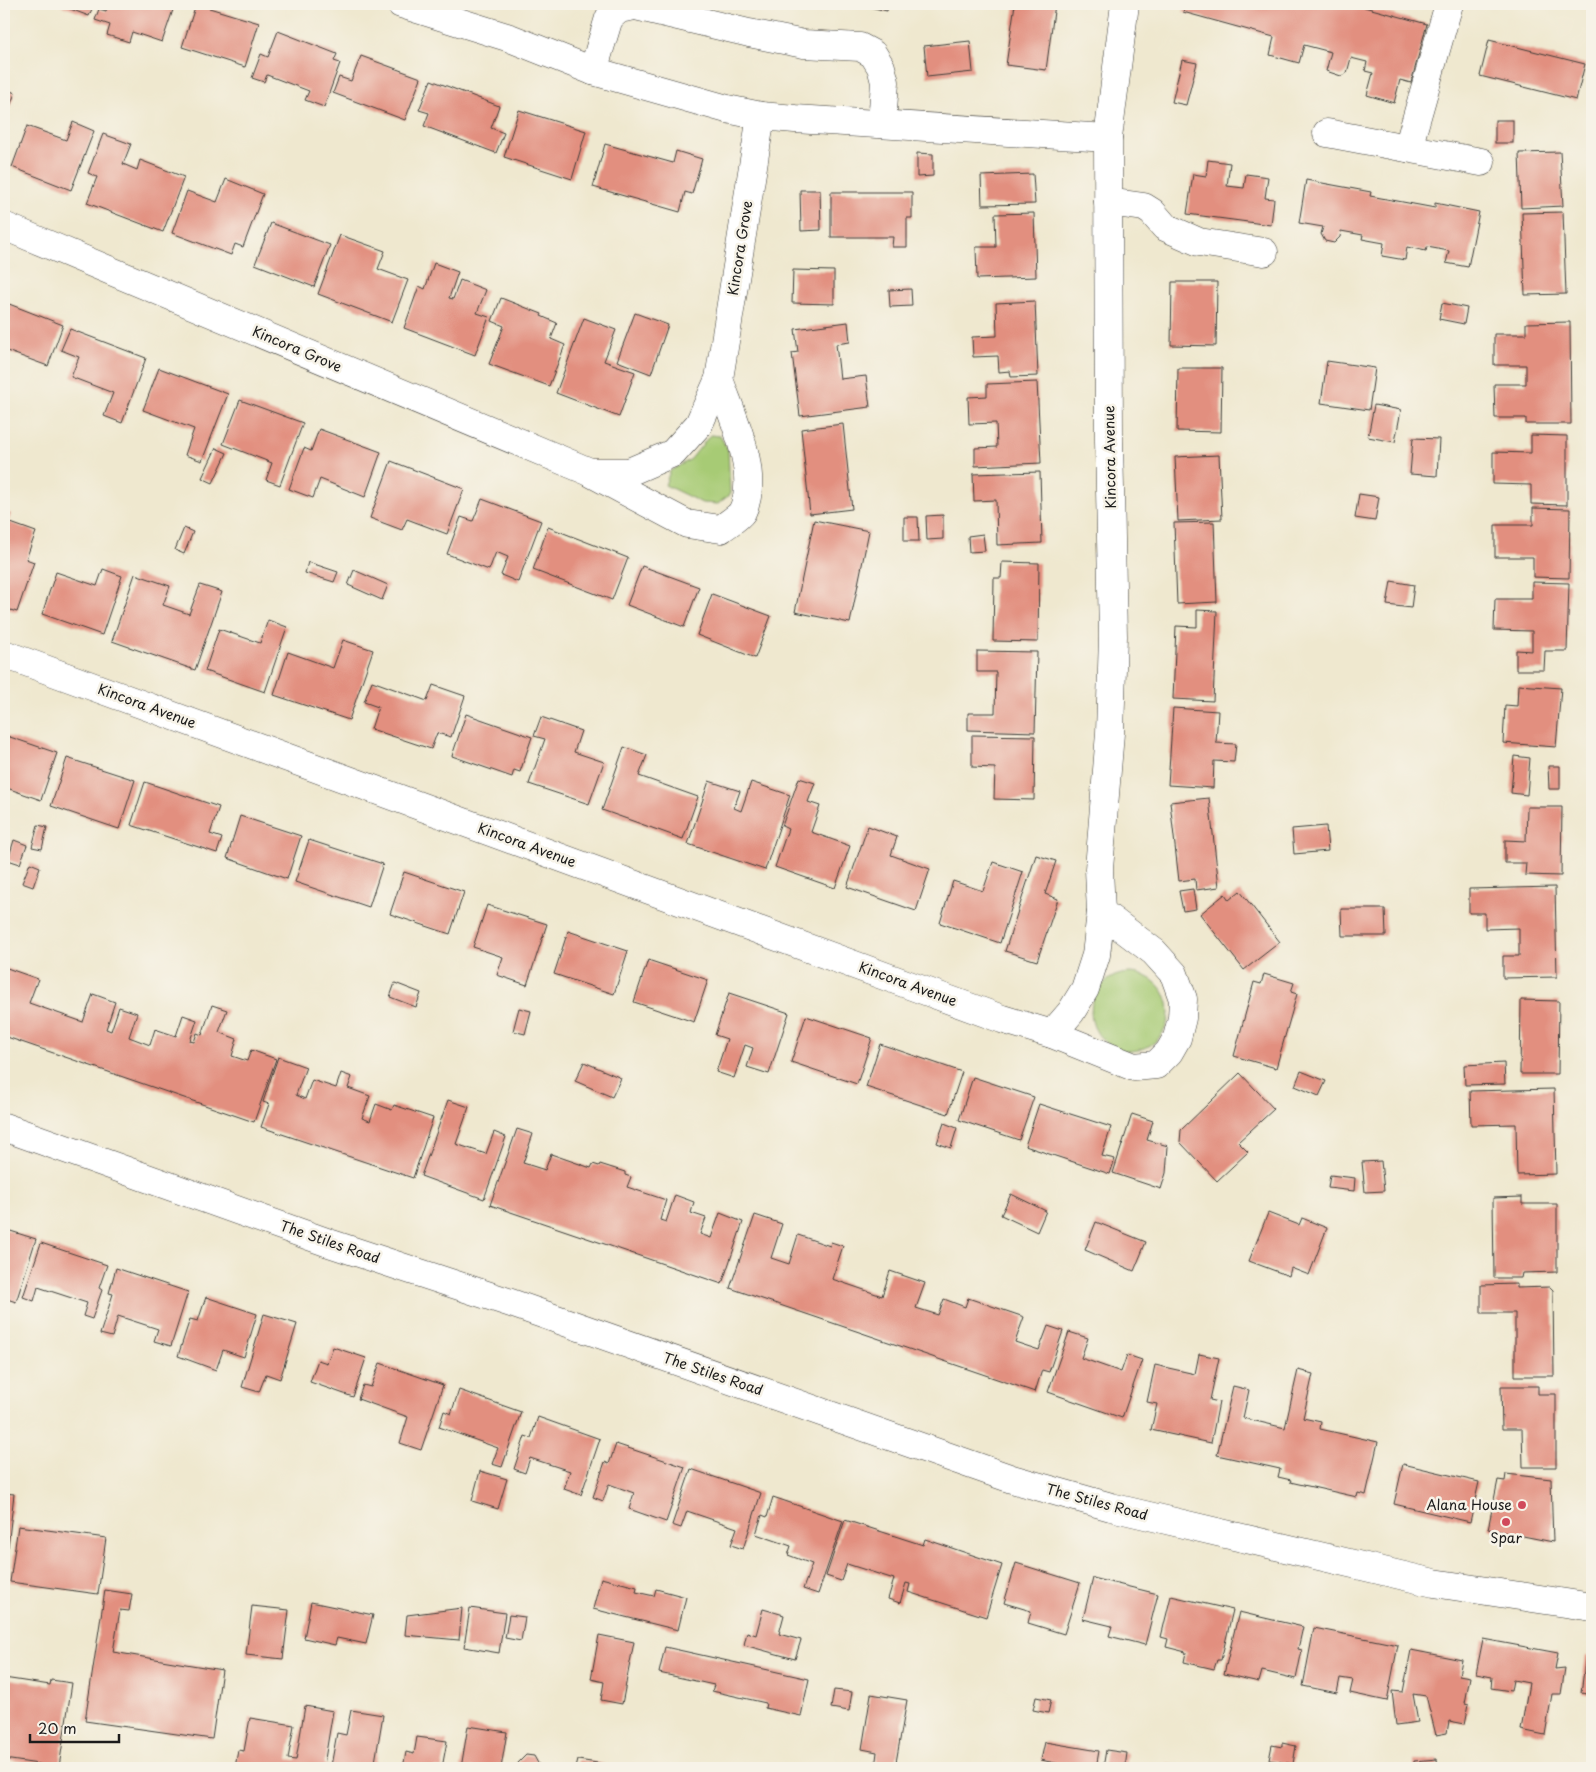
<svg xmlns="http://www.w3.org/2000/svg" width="1596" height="1772" font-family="'Playpen Sans',sans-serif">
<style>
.green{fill:#a7cb74;stroke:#627448}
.building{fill:#e28f7f}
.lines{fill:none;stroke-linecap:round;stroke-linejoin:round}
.minor-casing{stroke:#3c3b37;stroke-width:29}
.minor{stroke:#fff;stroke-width:28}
.poi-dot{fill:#d1495b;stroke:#f7f3e8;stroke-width:2}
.labels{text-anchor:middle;stroke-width:5;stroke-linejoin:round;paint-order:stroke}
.street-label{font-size:14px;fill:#1c1c1c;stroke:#f7f3e8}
.poi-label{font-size:14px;fill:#1c1c1c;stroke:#f7f3e8;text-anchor:end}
</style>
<rect width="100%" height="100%" fill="#f7f3e8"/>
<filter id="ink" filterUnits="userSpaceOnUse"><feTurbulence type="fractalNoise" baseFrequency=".02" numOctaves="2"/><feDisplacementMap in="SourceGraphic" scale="10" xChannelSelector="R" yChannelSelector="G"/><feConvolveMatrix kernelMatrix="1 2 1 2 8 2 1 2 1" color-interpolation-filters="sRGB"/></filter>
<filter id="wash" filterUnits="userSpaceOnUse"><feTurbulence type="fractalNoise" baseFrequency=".0096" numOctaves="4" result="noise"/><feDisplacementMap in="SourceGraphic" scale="20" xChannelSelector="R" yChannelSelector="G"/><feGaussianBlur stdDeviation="1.12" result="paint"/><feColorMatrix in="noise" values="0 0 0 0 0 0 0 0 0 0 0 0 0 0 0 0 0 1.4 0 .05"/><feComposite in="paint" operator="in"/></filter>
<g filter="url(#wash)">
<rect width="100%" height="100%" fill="#efe8cf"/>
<g class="green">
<path d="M710 435 720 436 728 450 730 494 718 504 702 503 665 485 670 471 691 459Z"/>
<circle cx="1130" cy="1012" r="39"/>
</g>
<g id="blocks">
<g class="building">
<path d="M57 4H94L89 16Z"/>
<path d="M108 4H175L162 42 132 32 129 42 107 35 110 25 95 20 99 9 106 11Z"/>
<path d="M196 4 259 23 245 67 182 47Z"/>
<path d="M857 4H888L887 11Z"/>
<path d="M1015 4H1055L1046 70 1006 65Z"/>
<path d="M1186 4H1353L1427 24 1411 83 1400 80 1394 103 1367 95 1373 73 1365 71 1367 62 1351 58 1347 73 1341 76 1326 71 1331 52 1304 45 1299 63 1270 55 1274 37 1183 12Z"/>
<path d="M278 31 337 54 334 61 340 63 324 107 305 100 309 91 267 75 264 82 252 78 261 54 268 57Z"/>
<path d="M1489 40 1585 64 1576 100 1480 76Z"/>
<path d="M970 41 973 72 927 77 924 46Z"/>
<path d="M361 56 421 78 405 120 333 93 339 77 351 81Z"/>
<path d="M1182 60 1197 63 1186 105 1172 102Z"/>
<path d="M431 80 499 106 491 128 504 133 496 153 424 126 429 113 419 110Z"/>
<path d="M4 88 15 93 4 122Z"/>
<path d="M519 110 586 131 572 179 504 157Z"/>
<rect x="1495" y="120" width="18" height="23"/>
<path d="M73 122 94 131 71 190 12 167 27 126 66 140Z"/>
<path d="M103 134 131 144 123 164 137 170 140 160 184 177 163 232 87 203 97 177 88 173Z"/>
<path d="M605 144 673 163 676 151 702 159 692 194 685 192 680 212 593 187Z"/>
<path d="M1560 152 1563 206 1521 208 1519 153Z"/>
<path d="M917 153 933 154V176L917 177Z"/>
<path d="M1208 160 1230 163 1227 186 1244 188 1246 174 1268 177 1265 198 1274 199 1271 225 1187 214 1193 174 1206 176Z"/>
<path d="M1033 174 1035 204 982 205 981 176Z"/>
<path d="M226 179 263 194 243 247 235 244 231 255 172 233 187 191 217 202Z"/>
<path d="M1306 180 1371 192 1370 196 1392 200 1435 208V203L1479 212 1468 267 1446 263 1449 251 1427 247 1426 251 1407 247 1405 260 1382 256 1384 243 1362 239 1363 235 1341 231 1340 237 1334 243 1325 241 1321 234 1323 227 1299 223Z"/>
<path d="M800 190H820L821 230 801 231Z"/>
<path d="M831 192H912V218H907V247H892L893 237H831Z"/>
<path d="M1563 212 1566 294 1525 295 1522 213Z"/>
<path d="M1034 213 1036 277 977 279 976 247H996L995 214Z"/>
<path d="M271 223 330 245 314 287 255 264Z"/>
<path d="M340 235 385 251 378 269 408 280 392 322 318 294Z"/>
<path d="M434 263 458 272 449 298 453 299 460 280 486 290 477 313 489 317 475 355 404 328 419 286 425 289Z"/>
<path d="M793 270 834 271V304L792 303Z"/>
<path d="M1172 282H1217L1216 346 1171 345Z"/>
<path d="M911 289 912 306 890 307 889 290Z"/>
<path d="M501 298 542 314 541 316 557 323 551 339 565 345 549 386 489 364 504 326 492 321Z"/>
<path d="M1035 301 1038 376 1011 377 1010 371 999 372 998 356 973 357 972 337 997 336 996 303Z"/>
<path d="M4 302 63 325 48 366 4 350Z"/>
<path d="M1442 303 1467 308 1464 324 1439 319Z"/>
<path d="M635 313 668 325 651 374 617 361Z"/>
<path d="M584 318 616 330 604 361 635 372 619 417 556 393Z"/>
<path d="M848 322 850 342 836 344 840 379 866 376 870 407 800 416 792 353 798 352 795 329Z"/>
<path d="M1570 322 1571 424H1526V418H1495L1494 384H1526V365H1494V334H1526V323Z"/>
<path d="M70 329 146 358 122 423 104 416 113 393 71 377 79 357 61 350Z"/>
<path d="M1327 361 1375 368 1369 410 1321 403Z"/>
<path d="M159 368 228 394 202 461 185 455 194 429 143 410Z"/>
<path d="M1178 368H1222L1221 432 1177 431Z"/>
<path d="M1037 382 1041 463 975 466V448L997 447 996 423 969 424 968 397 987 396V384Z"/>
<path d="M240 400 303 423 280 485 266 480 272 463 223 444Z"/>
<path d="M1374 405 1401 410 1395 442 1368 437Z"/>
<path d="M843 424 852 509 810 514 801 429Z"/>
<path d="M319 429 381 452 365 497 320 479 313 498 289 489 304 448 311 451Z"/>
<path d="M1531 435 1567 436V505L1531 504V485L1493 484V452L1531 453Z"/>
<path d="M1413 438 1439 439 1437 476 1410 474Z"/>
<path d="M216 448 227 453 213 483 202 478Z"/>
<path d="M1219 455 1222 519 1178 521 1175 457Z"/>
<path d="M391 461 464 489 447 534 407 519 402 530 370 518Z"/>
<path d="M1040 472 1042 543 997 545 996 500 974 501 973 474Z"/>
<path d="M1359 494 1379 497 1375 521 1355 518Z"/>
<path d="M482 499 541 521 518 582 501 575 508 557 496 552 489 570 447 554 461 517 473 521Z"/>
<path d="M1533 508 1570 509 1569 578 1533 577V557H1495V525H1533Z"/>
<path d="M4 511 11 514 8 522 36 532 26 559 34 562 17 612 4 608Z"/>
<path d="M943 515V539L927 540 926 516Z"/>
<path d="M904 517H918L919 541H904Z"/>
<path d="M814 520 869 531 850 623 795 612Z"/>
<path d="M1214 522 1217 602 1177 604 1174 523Z"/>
<path d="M548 527 628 558 612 600 533 570Z"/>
<path d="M184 528 193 532 184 554 175 550Z"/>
<path d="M983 534 985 551 969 552 968 536Z"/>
<path d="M308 562 338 572 334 582 305 573Z"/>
<path d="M1002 562 1039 563 1038 642 993 641 994 578H1001Z"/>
<path d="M642 566 699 587 684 627 627 605Z"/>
<path d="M103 569 122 576 102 635 42 614 56 572 97 586Z"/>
<path d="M354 570 388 585 382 600 348 585Z"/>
<path d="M135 574 170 586 163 605 189 614 200 585 222 592 195 670 112 641Z"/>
<path d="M1391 581 1414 585 1411 608 1387 605Z"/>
<path d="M1532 582 1569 583 1567 651H1545L1544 670H1516V650L1532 651V631L1494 630 1495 599H1532Z"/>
<path d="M712 594 771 616 755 658 697 635Z"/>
<path d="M1197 610 1217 611 1213 701 1173 699 1176 626 1197 627Z"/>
<path d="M268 620 287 627 265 692 205 671 219 629 260 643Z"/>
<path d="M343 640 373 650 349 720 274 695 288 652 333 668Z"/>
<path d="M977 651 1037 652 1035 732 968 730V713H995L996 672H977Z"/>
<path d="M372 681 427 701 433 685 465 696 451 737 437 733 431 749 371 729 378 707 364 702Z"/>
<path d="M1518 685 1561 688 1556 747 1503 743 1505 705 1517 706Z"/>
<path d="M1173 708 1218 711 1216 743 1236 744 1234 762 1214 761 1213 788 1168 785Z"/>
<path d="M466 714 532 737 520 772 514 770 512 777 452 756Z"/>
<path d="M541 717 581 731 574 752 604 762 589 804 529 784 545 739 534 736Z"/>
<path d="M4 735 57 753 41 800 4 787Z"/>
<path d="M972 735 1035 736 1034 800 994 799 995 768 972 767Z"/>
<path d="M624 747 647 755 639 776 698 797 683 839 602 810Z"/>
<path d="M1514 756 1530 758 1527 795 1511 793Z"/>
<path d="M67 758 135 780 119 829 51 806Z"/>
<path d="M1548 766H1560V789H1549Z"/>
<path d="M799 778 815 783 808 802 820 806 811 832 850 846 835 888 775 867 788 829 782 826Z"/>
<path d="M709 781 740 791 734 808 741 811 751 782 790 795 765 870 688 844Z"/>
<path d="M145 782 219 807 210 834 222 838 217 853 131 825Z"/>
<path d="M1209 798 1219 887 1196 890 1195 879 1179 881 1170 802Z"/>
<path d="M1527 807H1562L1561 876 1525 875 1526 863H1505V840L1526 841Z"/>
<path d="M240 816 301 836 287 879 227 858Z"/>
<path d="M38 825 47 827 42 849 32 847Z"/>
<path d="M868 826 897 837 891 855 930 869 916 911 847 887Z"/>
<path d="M1326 826 1328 851 1294 854 1292 829Z"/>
<path d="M14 840 27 845 20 864 8 860Z"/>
<path d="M309 840 383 864 369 907 295 882Z"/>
<path d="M1036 855 1056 861 1045 894 1058 899 1037 961 1005 951Z"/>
<path d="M993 862 1023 872 1000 943 940 923 953 881 983 891Z"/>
<path d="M30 863 40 867 33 887 22 883Z"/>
<path d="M404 872 464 892 450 934 390 914Z"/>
<path d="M1555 887 1557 977 1503 978V956H1519V928L1485 929V913H1469V889Z"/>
<path d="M1193 889 1196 909 1183 911 1179 891Z"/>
<path d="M1240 891 1280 942 1244 970 1200 914 1225 894 1229 900Z"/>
<path d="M487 905 547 924 527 985 497 975 503 957 473 947Z"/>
<path d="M1341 909H1385L1386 936H1342Z"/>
<path d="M568 931 628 951 614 994 554 974Z"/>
<path d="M648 960 708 980 694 1022 634 1002Z"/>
<path d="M4 967 38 979 29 1003 83 1022 93 994 115 1002 106 1029 111 1031 119 1007 137 1013 129 1037 150 1045 155 1029 176 1036 183 1015 197 1020 190 1041 194 1042 197 1033 202 1035 212 1005 227 1010 219 1032 237 1039 232 1056 247 1061 251 1050 276 1059 254 1122 4 1036Z"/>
<path d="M1264 974 1294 983 1291 992 1297 994 1276 1068 1234 1056 1254 982 1261 984Z"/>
<path d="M395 983 421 993 416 1007 390 997Z"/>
<path d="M729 993 789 1013 769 1074 747 1067 753 1048 745 1045 734 1078 716 1072 727 1039 715 1035Z"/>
<path d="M1521 1000 1559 1001 1558 1074H1520Z"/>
<path d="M519 1008 531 1011 525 1034 513 1031Z"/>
<path d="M806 1016 872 1038 857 1084 791 1062Z"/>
<path d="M880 1044 962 1072 948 1114 866 1087Z"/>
<path d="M278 1057 306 1067 296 1095 305 1099 312 1080 336 1088 341 1073 352 1077 348 1088 370 1096 362 1118 370 1121 376 1104 392 1110 394 1105 433 1118 413 1178 261 1127 269 1104 263 1102Z"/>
<path d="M584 1062 621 1078 612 1097 575 1081Z"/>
<path d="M1504 1063 1505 1084 1465 1085 1464 1065Z"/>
<path d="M1301 1071 1326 1081 1319 1096 1295 1086Z"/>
<path d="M1240 1073 1274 1109 1238 1142 1248 1152 1217 1181 1180 1142 1181 1130Z"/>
<path d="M973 1077 1034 1097 1019 1140 959 1120Z"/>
<path d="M1554 1089 1556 1174 1517 1175 1516 1124 1471 1125 1470 1091Z"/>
<path d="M448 1100 469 1107 456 1144 486 1154 494 1132 506 1137 484 1199 421 1176Z"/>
<path d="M1039 1104 1111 1127 1102 1156 1115 1159 1110 1174 1025 1146Z"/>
<path d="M1132 1114 1153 1121 1147 1140 1168 1146 1166 1173 1161 1189 1113 1173Z"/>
<path d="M944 1123 957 1128 951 1148 937 1143Z"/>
<path d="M517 1129 533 1134 523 1163 545 1170 551 1154 591 1168 593 1164 599 1166 600 1164 625 1172V1175L631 1177 627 1187 666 1200 660 1220 666 1222 675 1195 694 1202 691 1213 706 1218 700 1234 711 1238 720 1213 743 1222 722 1284 490 1205Z"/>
<path d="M1381 1161 1384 1191 1365 1192 1362 1162Z"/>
<path d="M1330 1175 1355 1178 1354 1191 1328 1188Z"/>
<path d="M1011 1194 1046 1211 1037 1232 1001 1215Z"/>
<path d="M1522 1197V1204H1557V1272L1522 1273 1521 1278H1494L1493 1198Z"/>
<path d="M1268 1213 1299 1225 1302 1218 1327 1228 1309 1275 1291 1268 1289 1276 1249 1261Z"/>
<path d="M755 1215 782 1224 771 1258 789 1264 798 1235 830 1246 831 1242 843 1246 832 1279 882 1296 890 1271 925 1283 916 1308 938 1315 944 1299 965 1307 968 1298 1024 1317 1015 1342 1039 1350 1048 1326 1063 1331 1049 1372 1042 1370 1035 1392 730 1288Z"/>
<path d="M1096 1222 1146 1242 1134 1271 1085 1250Z"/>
<path d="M4 1229 36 1239 16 1302 4 1298Z"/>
<path d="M41 1243 107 1265 99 1288 102 1290 92 1319 83 1316 87 1303 38 1287 34 1301 23 1297Z"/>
<path d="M116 1268 188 1292 171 1346 154 1341 158 1329 118 1316 112 1337 100 1334 113 1294 109 1293Z"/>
<path d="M1517 1284V1288L1550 1287 1553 1290 1554 1376H1515V1313H1481V1285Z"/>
<path d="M206 1297 257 1314 244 1357 223 1350 216 1370 178 1356 190 1319 198 1321Z"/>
<path d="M264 1314 297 1324 280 1379 266 1374 259 1392 242 1387Z"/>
<path d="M1069 1332 1088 1338 1081 1358 1121 1372 1127 1355 1142 1360 1122 1418 1048 1392Z"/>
<path d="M333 1347 366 1358 353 1397 310 1382 318 1360 327 1363Z"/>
<path d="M1199 1354 1219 1358 1210 1400 1219 1402 1211 1443 1151 1430 1157 1404 1147 1402 1155 1365 1195 1374Z"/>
<path d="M380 1363 443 1385 421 1450 400 1443 408 1417 358 1399 363 1385 371 1387Z"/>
<path d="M1298 1370 1313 1374 1303 1418 1321 1422 1320 1429 1378 1442 1366 1495 1358 1493 1357 1497 1290 1482 1291 1480 1278 1477 1280 1469 1217 1455 1233 1386 1249 1390 1243 1418 1285 1428Z"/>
<path d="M1501 1386H1538V1394H1556V1467H1523L1522 1429H1502Z"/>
<path d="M459 1390 521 1412 502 1467 492 1464 498 1448 439 1427 444 1411 451 1414Z"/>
<path d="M538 1417 600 1439 581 1495 564 1489 570 1471 530 1458 525 1473 514 1469 525 1436 531 1438Z"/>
<path d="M616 1444 685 1467 666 1522 629 1509 634 1493 609 1484 603 1501 593 1497 605 1462 609 1464Z"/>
<path d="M1403 1464 1479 1482 1470 1522 1394 1504Z"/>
<path d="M691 1469 761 1493 743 1549 731 1545 737 1528 687 1511 681 1528 672 1525Z"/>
<path d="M480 1471 507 1479 498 1509 472 1501Z"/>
<path d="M1506 1474 1551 1479 1553 1542 1488 1529 1498 1480 1505 1481Z"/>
<path d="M4 1493 14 1494 8 1547H4Z"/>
<path d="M773 1497 843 1521 818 1594 803 1589 812 1564 788 1555 791 1546 756 1534 762 1515 767 1517Z"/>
<path d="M845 1520 923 1545 925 1539 1002 1565 986 1617 908 1592 910 1584 906 1583 900 1603 888 1599 894 1579 847 1564 841 1581 826 1576Z"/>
<path d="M18 1526 106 1538 98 1594 10 1582Z"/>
<path d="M1016 1563 1080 1583 1064 1634 1028 1623 1031 1611 1004 1603Z"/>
<path d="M601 1578 637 1587 636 1592 654 1596 656 1589 686 1597 678 1630 593 1609Z"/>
<path d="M1093 1578 1158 1594 1145 1645 1109 1636 1112 1626 1083 1619Z"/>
<path d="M105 1590 132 1594 129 1611 120 1610 113 1652 222 1670 212 1739 85 1721Z"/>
<path d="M1171 1596 1233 1610 1221 1660H1217L1214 1669 1184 1662 1186 1652 1166 1647 1168 1639 1161 1637Z"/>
<path d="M311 1602 373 1615 366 1644 337 1638 335 1645 304 1638Z"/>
<path d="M252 1606 289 1610 283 1659 246 1655Z"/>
<path d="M462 1608 459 1640 405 1635 407 1615Z"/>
<path d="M470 1608 505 1613 499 1653 464 1647Z"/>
<path d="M763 1609 784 1615 779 1634 801 1640 795 1659 744 1645 747 1632 756 1635Z"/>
<path d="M1239 1612 1303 1627 1298 1649 1302 1650 1296 1679 1262 1671 1259 1682 1224 1674Z"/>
<path d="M509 1615 525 1617 521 1641 505 1638Z"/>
<path d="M1314 1628 1398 1645 1387 1701 1350 1693 1353 1680 1340 1678 1337 1693 1303 1686Z"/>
<path d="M599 1635 634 1642 622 1704 601 1700 604 1682 591 1679Z"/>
<path d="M1483 1639 1558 1653 1555 1669 1565 1668 1561 1694H1552L1545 1735 1521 1730 1529 1683 1513 1680 1511 1691 1491 1688 1492 1677 1476 1674Z"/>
<path d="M665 1647 809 1679 801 1716 765 1708 766 1703 712 1691 714 1685 659 1673Z"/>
<path d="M1411 1650 1462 1660 1459 1675 1470 1677 1465 1703 1469 1704 1465 1724 1449 1721 1447 1733 1436 1735 1426 1696 1413 1694 1418 1722 1396 1725 1392 1691 1403 1692Z"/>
<path d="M1586 1655 1592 1656V1695L1581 1693Z"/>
<path d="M4 1678 50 1685 51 1680 72 1683 59 1767 4 1759Z"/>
<path d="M834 1690 852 1692 849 1711 831 1708Z"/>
<path d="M871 1694 907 1700 895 1768H875L877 1752 862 1749Z"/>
<path d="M1036 1697 1051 1700 1048 1713 1033 1710Z"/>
<path d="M305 1706 333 1711 324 1765 331 1766 337 1733 346 1735 351 1710 383 1715 374 1768H235L238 1750 244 1751 250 1718 294 1725 288 1759 296 1760Z"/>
<path d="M468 1726 507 1732 501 1768H461Z"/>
<path d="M417 1737 447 1741 442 1768H403L406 1752 414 1754Z"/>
<path d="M1045 1742 1099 1751 1096 1768H1064V1765L1041 1760Z"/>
<path d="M1282 1743 1296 1746 1293 1764 1269 1760 1272 1745 1282 1747Z"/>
<path d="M1106 1750 1127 1753 1125 1768H1103Z"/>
<path d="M526 1755 534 1756 540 1767 544 1768H517L518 1763Z"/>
<path d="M1437 1759 1438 1768H1414V1761Z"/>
<path d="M578 1760 604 1764 603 1768H576Z"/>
<path d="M1167 1764 1192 1767V1768H1166Z"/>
<rect x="1478" y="1765" width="24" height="3"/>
<path d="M1544 1765V1768H1519L1518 1766Z"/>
</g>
</g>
</g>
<g filter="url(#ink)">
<use href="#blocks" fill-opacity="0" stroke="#3c3b37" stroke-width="1"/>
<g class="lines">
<defs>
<g id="minor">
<path d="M401 4 510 38 593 71 727 109 761 116 795 119 1108 138"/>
<path d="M593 71 609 18 619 9 635 6 749 33 804 44 860 47 873 54 881 67 885 82 882 124"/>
<path d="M1327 133 1481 162"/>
<path d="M1408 148 1449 4"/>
<path d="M1108 202 1144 207 1152 212 1165 227 1199 242 1264 252"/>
<path d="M4 226 590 472H629L673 453 699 424 719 379 761 116"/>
<path d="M593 474 687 524 721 529C727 524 738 518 742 512 761 474 732 416 719 379"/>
<path d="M4 654 920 989 1002 1019 1052 1034 1134 1067 1156 1065 1169 1052 1177 1038 1182 1018 1183 999 1174 974 1154 952 1101 912"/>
<path d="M1052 1034 1071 1012 1085 989 1096 955 1101 912 1099 869 1110 733 1113 636 1109 440 1108 138 1125 4"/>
<path d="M4 1127 329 1243 511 1303 1012 1479 1111 1507 1434 1583 1592 1607"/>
</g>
</defs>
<use href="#minor" class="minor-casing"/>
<use href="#minor" class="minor"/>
</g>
</g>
<g class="poi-dot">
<circle cx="1522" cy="1505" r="5"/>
<circle cx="1506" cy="1522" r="5"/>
</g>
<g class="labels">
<g class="street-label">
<text transform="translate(740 248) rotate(-81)" y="5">Kincora Grove</text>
<text transform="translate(297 349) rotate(23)" y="5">Kincora Grove</text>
<text transform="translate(1110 457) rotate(-91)" y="5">Kincora Avenue</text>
<text transform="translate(147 706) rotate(20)" y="5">Kincora Avenue</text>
<text transform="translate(527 845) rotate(20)" y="5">Kincora Avenue</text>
<text transform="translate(908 984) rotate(20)" y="5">Kincora Avenue</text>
<text transform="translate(330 1242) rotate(19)" y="5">The Stiles Road</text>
<text transform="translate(713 1374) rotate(19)" y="5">The Stiles Road</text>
<text transform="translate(1097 1502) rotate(15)" y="5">The Stiles Road</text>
</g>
<g class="poi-label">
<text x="1512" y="1510">Alana House</text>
<text x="1506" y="1543" text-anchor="middle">Spar</text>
</g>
</g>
<rect width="1596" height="1772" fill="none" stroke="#f7f3e8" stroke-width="20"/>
<path d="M30 1734v8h89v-8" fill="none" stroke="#1c1c1c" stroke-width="2.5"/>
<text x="38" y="1734" font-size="15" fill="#1c1c1c" stroke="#f7f3e8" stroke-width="4" paint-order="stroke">20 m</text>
</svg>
